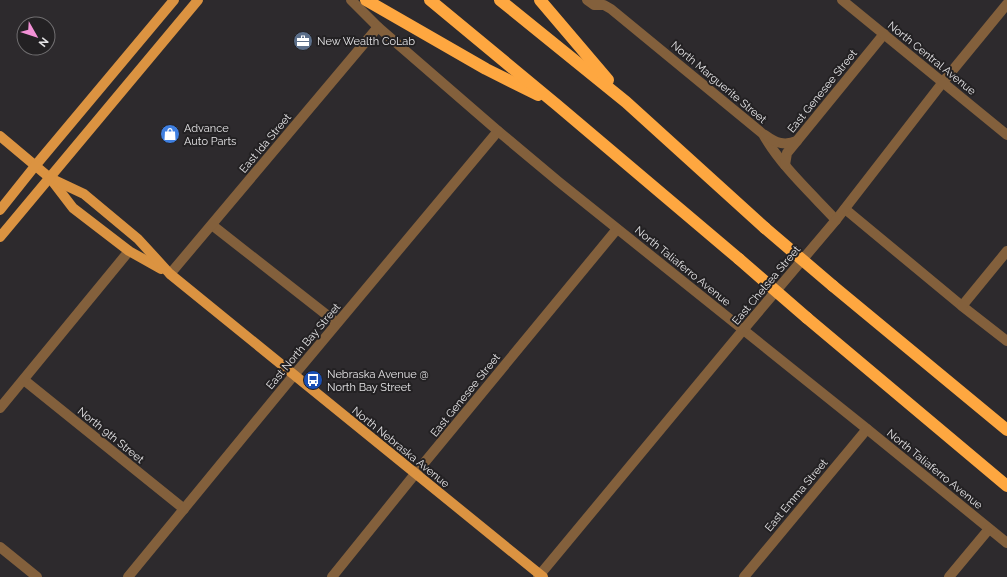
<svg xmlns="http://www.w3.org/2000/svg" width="1007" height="577" font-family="Raleway,sans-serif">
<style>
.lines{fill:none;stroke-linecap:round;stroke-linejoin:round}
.minor{stroke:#83603c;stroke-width:10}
.tertiary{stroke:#83603c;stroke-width:10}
.primary{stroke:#db9341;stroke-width:10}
.motorway{stroke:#fea740;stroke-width:12}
.motorway-bridge{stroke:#fea740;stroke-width:12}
.labels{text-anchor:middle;stroke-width:4;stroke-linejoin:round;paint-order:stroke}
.poi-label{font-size:11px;fill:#e5e4e6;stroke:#232123;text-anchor:start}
.street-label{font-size:11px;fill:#e5e4e6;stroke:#232123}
</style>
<rect width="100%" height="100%" fill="#2d2a2d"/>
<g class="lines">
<g class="minor">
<path d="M351 0 378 27 498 131 559 182 867 429 1007 543"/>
<path d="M587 0 594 5H604L611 9 763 134C781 166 811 193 836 220"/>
<path d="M765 135C776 143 784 146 797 141"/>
<path d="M785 165 787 153 884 34"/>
<path d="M845 209 962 306 1007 341"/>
<path d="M212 225 337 323"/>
<path d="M170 274 378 27"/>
<path d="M962 306 1007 251"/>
<path d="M24 380 184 509"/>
<path d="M0 408 129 251"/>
<path d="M0 547 37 577"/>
<path d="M128 577 294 375 498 131"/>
<path d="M332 577 415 474 617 229"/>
<path d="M538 577 743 330 836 220 943 82 1007 4"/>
<path d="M744 577 867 429"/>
<path d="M949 577 989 529"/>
</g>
<path class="tertiary" d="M842 0 1007 135"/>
<g class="primary">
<path d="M0 136 50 178 73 208 129 251 161 269"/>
<path d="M50 178 84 194 138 239 170 274 543 577"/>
<path d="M0 210 35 166 174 0"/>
<path d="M0 237 198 0"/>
</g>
<g class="motorway">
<path d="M366 0 486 69 538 95"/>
<path d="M430 0 557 105 739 259"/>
<path d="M500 0 626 102 765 228"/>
<path d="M540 0 608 80"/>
<path d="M833 286 1007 430"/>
<path d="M807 318 1007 486"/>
</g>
<g class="motorway-bridge">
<path d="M765 228 833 286"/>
<path d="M739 259 807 318"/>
</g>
</g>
<defs>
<symbol id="office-disc" viewBox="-11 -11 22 22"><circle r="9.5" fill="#5c6f8a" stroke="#232123"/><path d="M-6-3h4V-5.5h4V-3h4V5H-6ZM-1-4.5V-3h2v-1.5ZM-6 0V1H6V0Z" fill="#fff"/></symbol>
<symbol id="shop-disc" viewBox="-11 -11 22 22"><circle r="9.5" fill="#3f7fe0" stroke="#232123"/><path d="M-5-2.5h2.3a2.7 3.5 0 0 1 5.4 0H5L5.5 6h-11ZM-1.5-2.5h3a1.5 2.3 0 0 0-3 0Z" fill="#fff"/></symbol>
<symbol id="bus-disc" viewBox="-11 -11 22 22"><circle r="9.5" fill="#1a4fb4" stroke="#232123"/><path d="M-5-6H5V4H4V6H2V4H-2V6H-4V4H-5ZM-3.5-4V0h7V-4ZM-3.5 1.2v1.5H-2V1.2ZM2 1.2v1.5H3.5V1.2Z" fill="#fff"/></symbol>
</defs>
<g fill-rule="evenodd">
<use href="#office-disc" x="292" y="30" width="22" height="22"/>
<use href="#shop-disc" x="159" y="123" width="22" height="22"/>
<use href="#bus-disc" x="302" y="369" width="22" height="22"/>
</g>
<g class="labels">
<g class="poi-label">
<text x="317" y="45">New Wealth CoLab</text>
<text x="184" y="132">Advance<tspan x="184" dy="13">Auto Parts</tspan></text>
<text x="327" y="378">Nebraska Avenue @<tspan x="327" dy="13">North Bay Street</tspan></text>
</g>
<g class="street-label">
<text transform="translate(932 58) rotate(39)" y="4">North Central Avenue</text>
<text transform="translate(719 82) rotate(40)" y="4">North Marguerite Street</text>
<text transform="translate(822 91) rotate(-51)" y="4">East Genesee Street</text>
<text transform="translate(265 143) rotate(-50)" y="4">East Ida Street</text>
<text transform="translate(683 266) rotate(39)" y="4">North Taliaferro Avenue</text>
<text transform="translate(766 285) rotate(-50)" y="4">East Chelsea Street</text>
<text transform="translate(303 346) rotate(-50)" y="4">East North Bay Street</text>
<text transform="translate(465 395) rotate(-51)" y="4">East Genesee Street</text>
<text transform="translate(111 435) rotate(39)" y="4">North 9th Street</text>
<text transform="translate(401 447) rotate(39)" y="4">North Nebraska Avenue</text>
<text transform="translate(935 469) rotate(39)" y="4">North Taliaferro Avenue</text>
<text transform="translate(796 495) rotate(-50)" y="4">East Emma Street</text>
</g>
</g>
<g transform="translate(36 36) rotate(129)"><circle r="19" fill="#232123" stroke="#716f71"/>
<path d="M0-3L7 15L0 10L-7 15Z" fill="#f291d6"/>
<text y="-6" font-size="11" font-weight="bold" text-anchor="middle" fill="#e5e4e6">N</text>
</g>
</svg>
